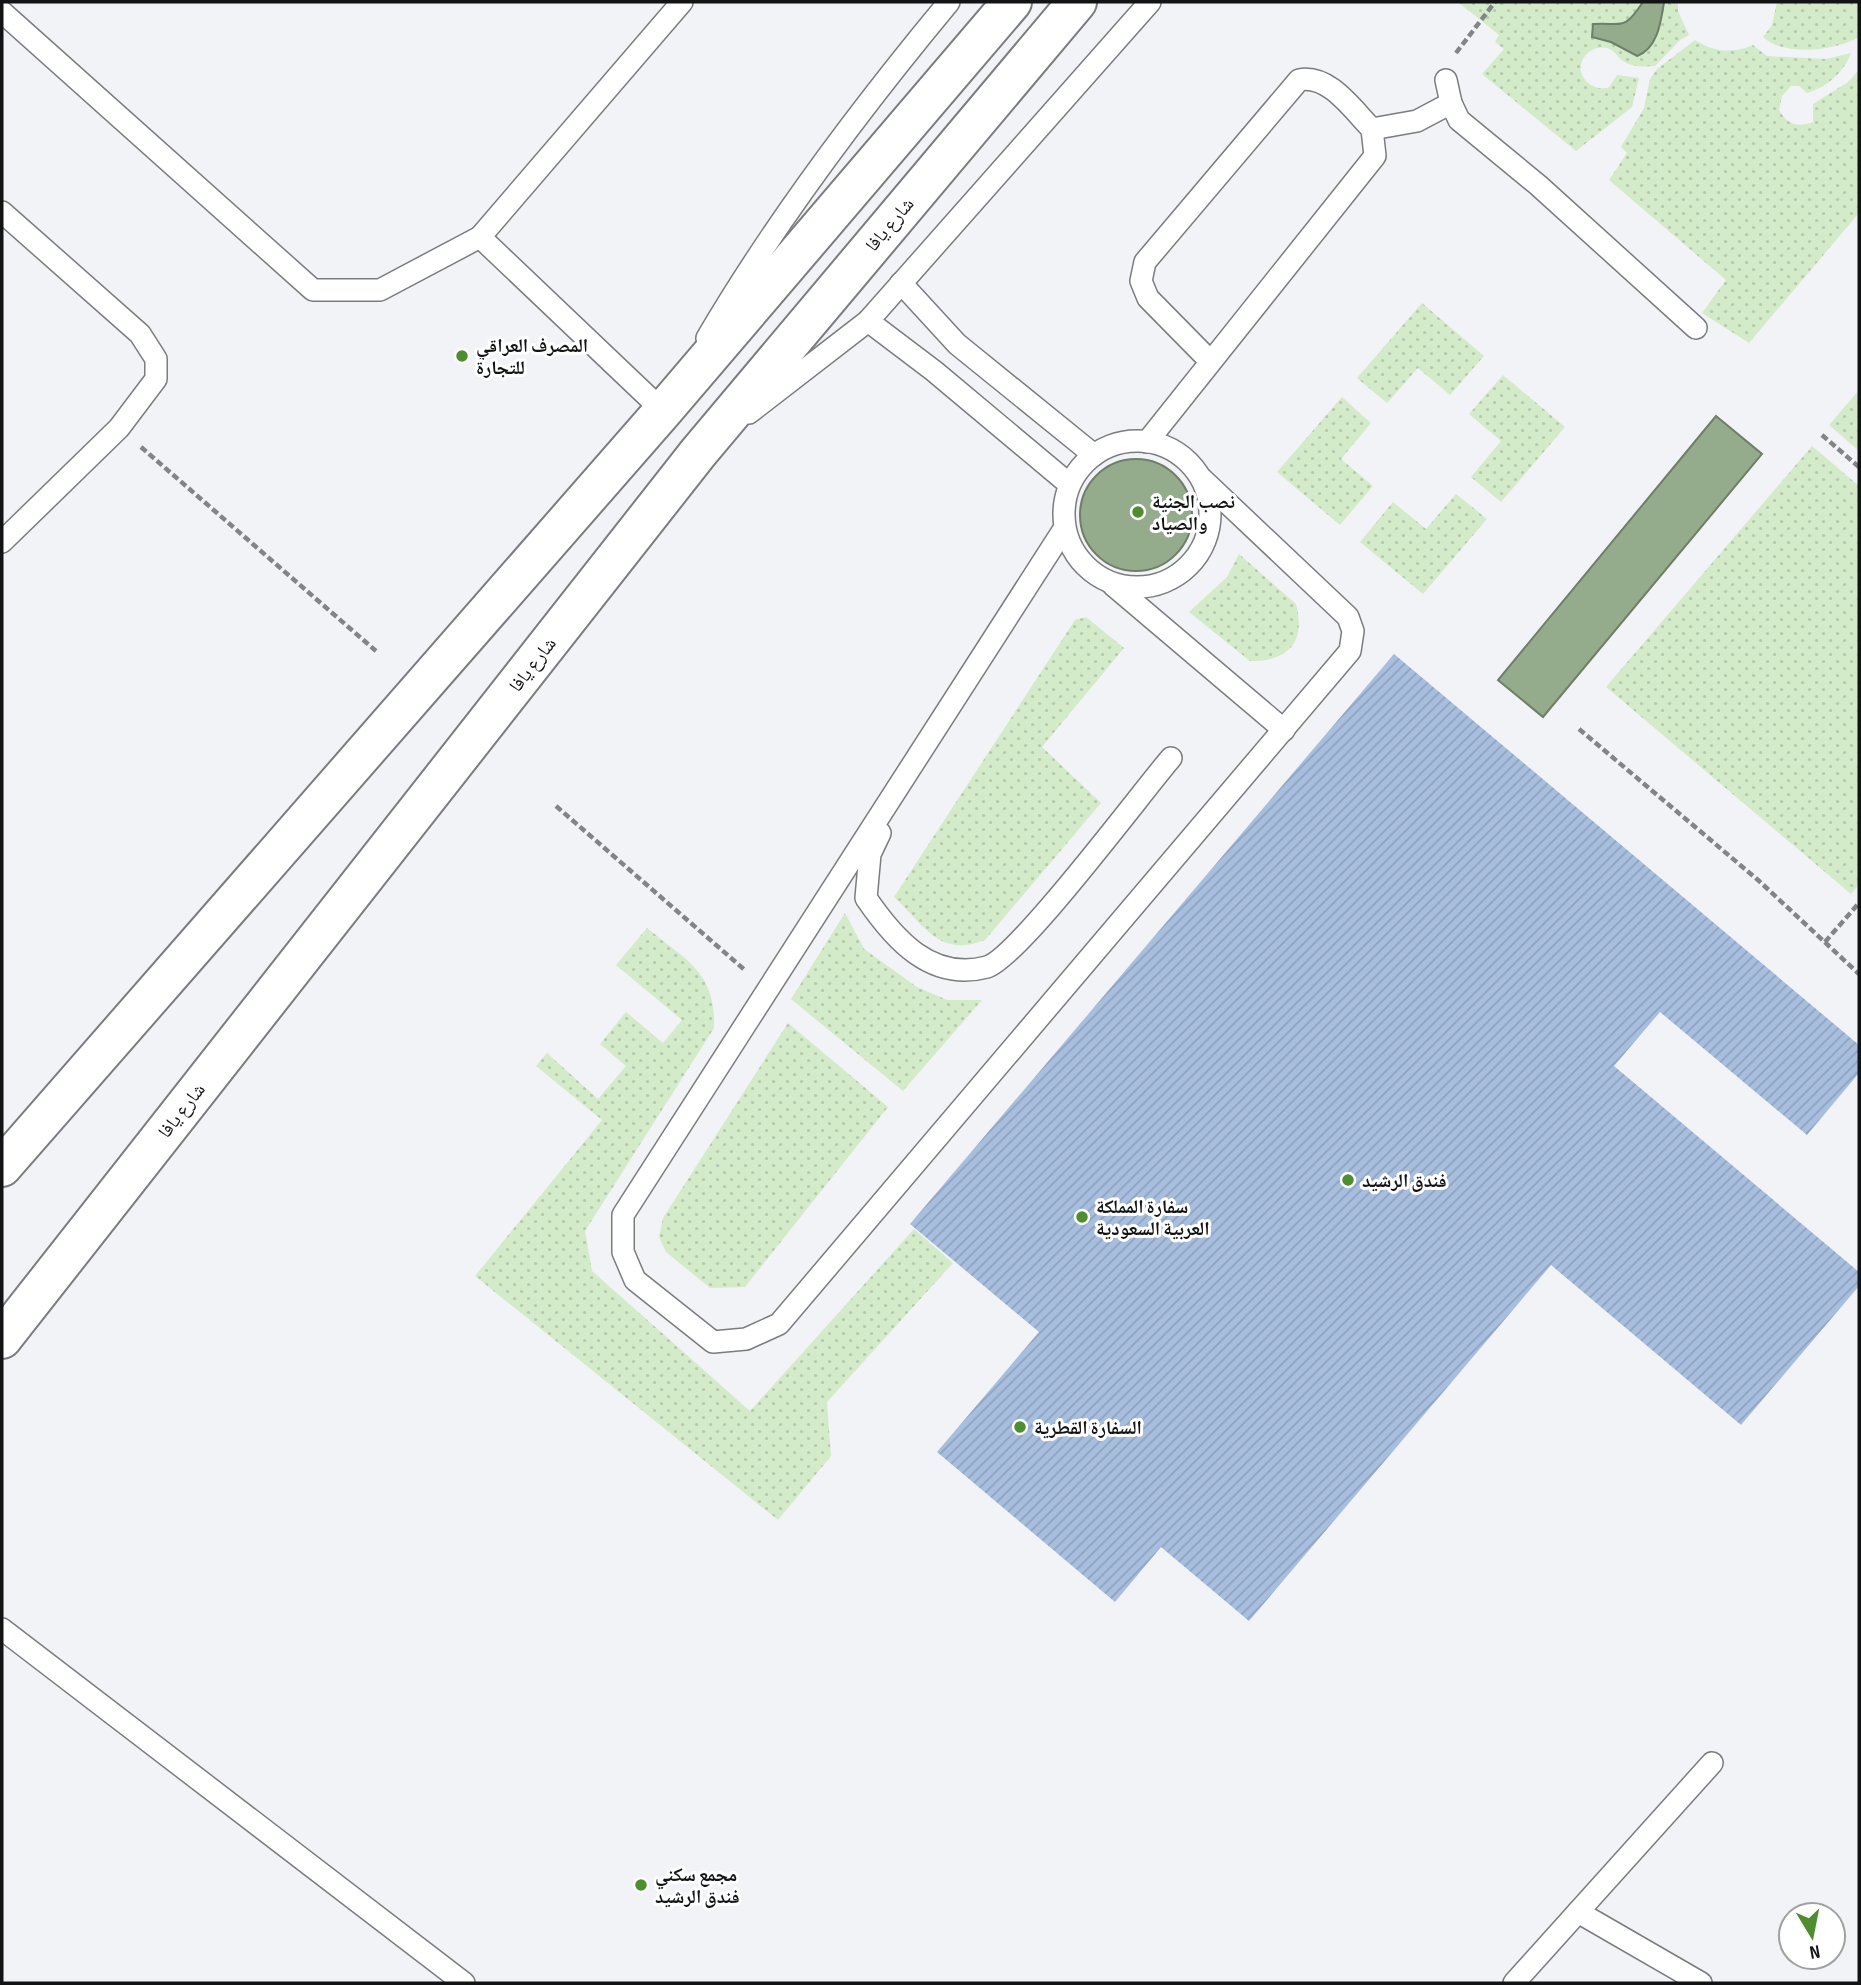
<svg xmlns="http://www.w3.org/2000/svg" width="1861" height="1985" font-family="'Sofia Sans Condensed','Noto Naskh Arabic',sans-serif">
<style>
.grass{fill:url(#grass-dots)}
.water{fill:#95ac8c;stroke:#6e7e68;stroke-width:2}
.building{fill:url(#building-hatch)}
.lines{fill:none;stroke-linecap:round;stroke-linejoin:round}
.service-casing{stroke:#7a7c7f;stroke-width:24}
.motorway-casing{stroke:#7a7c7f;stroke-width:42}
.path{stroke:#828486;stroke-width:4.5;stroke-dasharray:7 3.5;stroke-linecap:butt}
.service{stroke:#fff;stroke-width:21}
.motorway{stroke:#fff;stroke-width:38}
.poi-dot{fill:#4f8e30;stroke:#fff;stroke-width:2.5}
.labels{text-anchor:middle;stroke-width:6;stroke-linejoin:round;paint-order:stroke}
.street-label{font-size:19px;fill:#121314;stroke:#fff}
.poi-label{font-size:19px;font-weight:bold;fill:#121314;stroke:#fff;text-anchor:start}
</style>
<defs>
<pattern id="grass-dots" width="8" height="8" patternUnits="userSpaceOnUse" patternTransform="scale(1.75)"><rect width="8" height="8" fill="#d4ebca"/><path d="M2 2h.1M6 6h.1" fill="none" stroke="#b5c9ad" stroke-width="1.8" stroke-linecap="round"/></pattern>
<pattern id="building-hatch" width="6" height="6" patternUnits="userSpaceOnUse" patternTransform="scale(1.75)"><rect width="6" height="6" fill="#a7bede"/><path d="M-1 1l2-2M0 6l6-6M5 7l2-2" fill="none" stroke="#8fa2be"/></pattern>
</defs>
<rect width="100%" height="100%" fill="#f1f3f7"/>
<g class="grass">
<path d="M1458 2H1678V11L1689 35 1680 40 1655 66C1644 67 1632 67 1623 61 1618 58 1616 52 1611 50 1599 43 1584 52 1581 64 1577 79 1596 93 1609 87L1617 75 1639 78 1632 107 1576 151 1482 74 1504 49 1495 42 1499 35Z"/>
<path d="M1777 2H1859V37C1835 51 1784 57 1763 37L1772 25Z"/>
<path d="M1695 40C1714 52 1732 54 1753 45L1767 56 1826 59 1851 53C1844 72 1827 87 1807 93L1799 86H1791L1782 96 1779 110C1787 124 1797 128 1813 122V104L1848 82 1859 70V213L1749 343 1702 313 1726 280 1609 180 1627 153 1621 147 1644 108 1650 79 1657 69Z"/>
<path d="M1422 303 1484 356 1450 395 1418 368 1387 403 1357 378Z"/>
<path d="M1503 375 1565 427 1501 502 1471 477 1501 441 1469 414Z"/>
<path d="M1859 390V451L1829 425Z"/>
<path d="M1342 397 1371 423 1341 459 1373 486 1340 525 1277 472Z"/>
<path d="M1812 446 1859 486V884L1851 894 1606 687Z"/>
<path d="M1456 494 1487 519 1423 594 1360 542 1393 502 1426 529Z"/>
<path d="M1239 554 1296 604C1306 642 1289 661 1250 661L1189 612 1227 577Z"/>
<path d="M1086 617 1124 648 1042 747 1101 803 985 940C939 958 925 926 894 897L1075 620Z"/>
<path d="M845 913 864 949 917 987 947 1000H982L903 1091 791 999Z"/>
<path d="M647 928C687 961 716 972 714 1028L585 1231 592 1271 750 1411 914 1229 953 1263 827 1402 831 1456 778 1520 475 1276 602 1120 536 1066 547 1053 598 1099 626 1066 600 1044 626 1012 663 1043 682 1020 616 965Z"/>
<path d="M788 1023 888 1107 745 1287 710 1288 666 1252 659 1237 663 1218Z"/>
</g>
<g class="water">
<path d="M1643 2H1664C1661 21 1658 48 1637 56L1611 42 1592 37 1593 24C1623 22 1623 32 1643 2Z"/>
<path d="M1716 416 1762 454 1543 717 1498 680Z"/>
<circle cx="1136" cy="515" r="56"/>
</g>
<path class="building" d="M1394 654 1859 1045V1073L1807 1135 1660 1012 1614 1066 1859 1272V1286L1741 1425 1551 1265 1249 1621 1161 1547 1115 1602 937 1452 1039 1332 910 1224Z"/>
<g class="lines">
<defs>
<g id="service">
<path d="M2 12 313 290H380L480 237 663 411 667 405"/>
<path d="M1446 80 1451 103 1459 120 1538 185 1696 328"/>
<path d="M1372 129 1417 121 1451 103"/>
<path d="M2 212 140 334 156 359V379L119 428 2 542"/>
<path d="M480 237 682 2"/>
<path d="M901 283 957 344 1094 455"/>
<path d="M868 321 934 371 1069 484"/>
<path d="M707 338C777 219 861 108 949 2"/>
<path d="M749 413 868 321 1150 2"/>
<circle cx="1137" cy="514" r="73"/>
<path d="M1147 442 1375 156 1372 129C1352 109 1329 74 1299 80L1145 262 1141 281 1148 298 1210 361"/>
<path d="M1064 529 623 1215V1252L635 1280 713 1342 746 1339 779 1324 1350 651 1353 631 1348 617 1202 479"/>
<path d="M1113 585 1284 730"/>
<path d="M880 833 870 854 866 898C894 939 931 982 987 967 1018 958 1141 793 1171 758"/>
<path d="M2 1629 464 1983"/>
<path d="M1578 1912 1701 1983"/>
<path d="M1514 1983 1712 1763"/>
</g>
<g id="motorway">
<path d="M2 1167 663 411 1012 2"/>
<path d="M2 1339 698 453 1077 2"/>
</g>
</defs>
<use href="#service" class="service-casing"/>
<use href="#motorway" class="motorway-casing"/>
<g class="path">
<path d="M1456 53 1495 2"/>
<path d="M1822 435 1859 467"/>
<path d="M141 447 376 651"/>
<path d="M1579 729 1758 880 1859 974"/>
<path d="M556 806 746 971"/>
<path d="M1825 942 1859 903"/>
</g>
<use href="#service" class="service"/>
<use href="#motorway" class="motorway"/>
</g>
<g class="poi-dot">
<circle cx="462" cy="356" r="7"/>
<circle cx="1138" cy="512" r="7"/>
<circle cx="1348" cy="1180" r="7"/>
<circle cx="1082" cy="1217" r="7"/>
<circle cx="1020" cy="1427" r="7"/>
<circle cx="641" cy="1885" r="7"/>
</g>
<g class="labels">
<g class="street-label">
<text transform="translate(889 224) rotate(-50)" y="7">شارع يافا</text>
<text transform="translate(532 664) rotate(-52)" y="7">شارع يافا</text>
<text transform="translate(181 1110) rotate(-52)" y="7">شارع يافا</text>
</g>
<g class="poi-label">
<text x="476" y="352">المصرف العراقي<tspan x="476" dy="22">للتجارة</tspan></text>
<text x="1152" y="508">نصب الجنية<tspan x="1152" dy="22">والصياد</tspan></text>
<text x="1362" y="1187">فندق الرشيد</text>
<text x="1096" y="1213">سفارة المملكة<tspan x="1096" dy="22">العربية السعودية</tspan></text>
<text x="1034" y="1434">السفارة القطرية</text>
<text x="655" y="1881">مجمع سكني<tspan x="655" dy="22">فندق الرشيد</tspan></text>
</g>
</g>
<rect width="1861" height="1985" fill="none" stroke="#121314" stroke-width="7"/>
<g transform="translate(1812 1936) rotate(170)"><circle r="33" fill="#ffffff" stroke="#a0a1a1" stroke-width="2"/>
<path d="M0-5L12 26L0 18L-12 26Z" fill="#4f8e30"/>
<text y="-10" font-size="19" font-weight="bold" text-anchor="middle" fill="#121314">N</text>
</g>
</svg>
